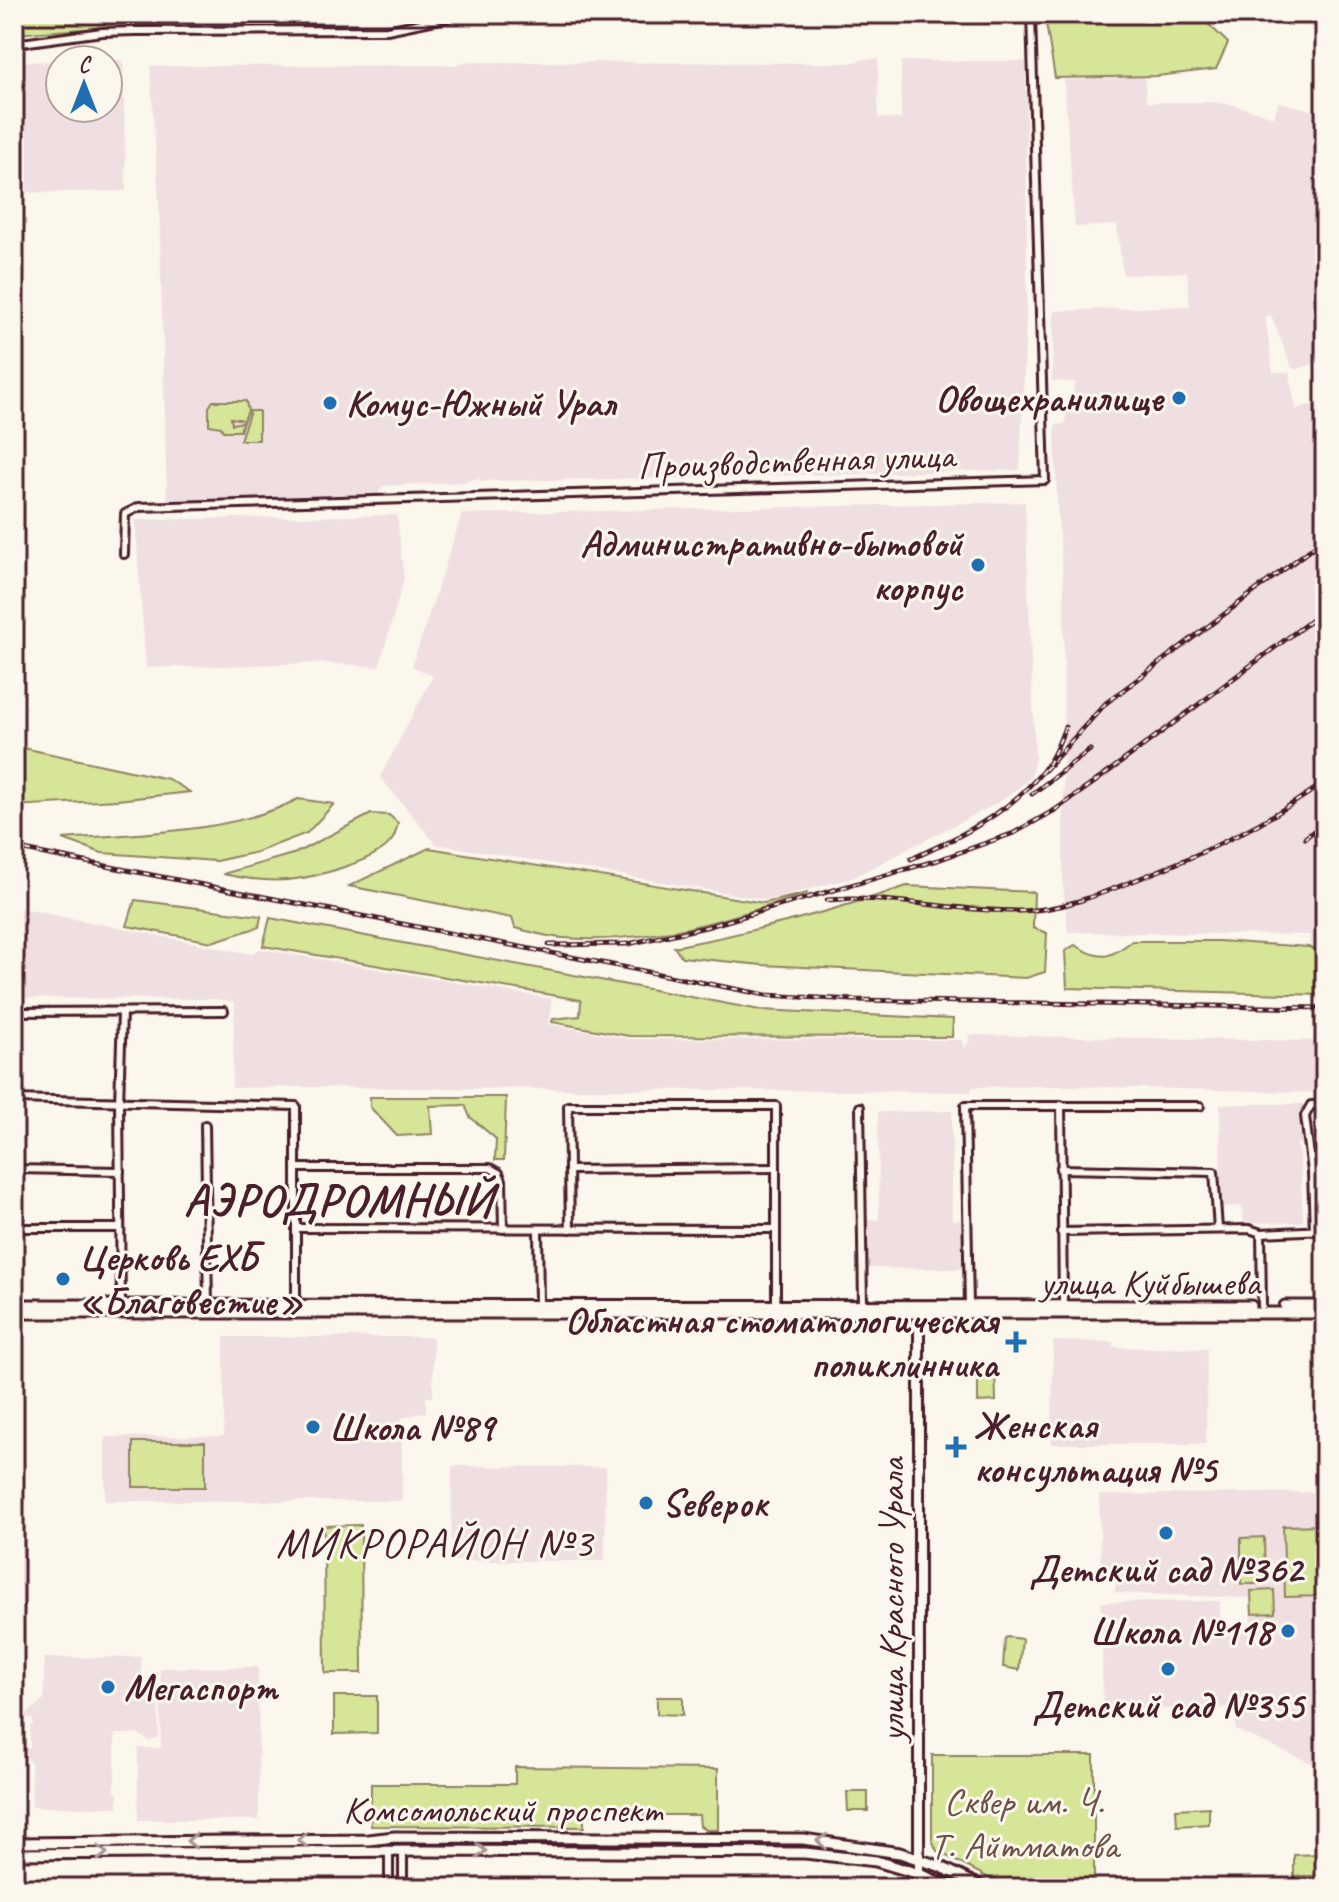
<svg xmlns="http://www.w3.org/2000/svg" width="1339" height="1902" font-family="Caveat,sans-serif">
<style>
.built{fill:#f0dfe1}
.green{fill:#d6e598;stroke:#908262;stroke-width:2}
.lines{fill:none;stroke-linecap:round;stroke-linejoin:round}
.minor-casing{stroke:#4a1f2b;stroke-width:12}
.tertiary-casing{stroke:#4a1f2b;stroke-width:14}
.secondary-casing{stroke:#4a1f2b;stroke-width:15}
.minor{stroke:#fbf7ec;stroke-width:6}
.tertiary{stroke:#fbf7ec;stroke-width:8}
.secondary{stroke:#fbf7ec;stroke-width:9}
.rail-casing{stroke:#4a1f2b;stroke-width:5}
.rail{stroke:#fbf7ec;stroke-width:2;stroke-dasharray:6;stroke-linecap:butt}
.oneway{stroke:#ab9695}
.poi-dot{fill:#1f6fb2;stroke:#fbf7ec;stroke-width:3}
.labels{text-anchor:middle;stroke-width:6;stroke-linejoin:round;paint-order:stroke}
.poi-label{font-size:38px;font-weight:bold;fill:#4a1f2b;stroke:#fbf7ec;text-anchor:start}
.street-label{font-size:38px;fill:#4a1f2b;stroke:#fbf7ec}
.park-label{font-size:38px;fill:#6d5046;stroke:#fbf7ec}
.quarter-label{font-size:42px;letter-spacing:2px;fill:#4a1f2b;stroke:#fbf7ec}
.district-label{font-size:46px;font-weight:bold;letter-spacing:2px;fill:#4a1f2b;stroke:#fbf7ec}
</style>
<rect width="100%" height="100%" fill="#fbf7ec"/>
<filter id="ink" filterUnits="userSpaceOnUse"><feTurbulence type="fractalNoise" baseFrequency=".0125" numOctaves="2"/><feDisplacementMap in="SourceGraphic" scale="16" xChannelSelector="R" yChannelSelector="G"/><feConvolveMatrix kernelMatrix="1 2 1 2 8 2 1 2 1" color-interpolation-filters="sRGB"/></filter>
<g filter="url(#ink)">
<g class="built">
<path d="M864 59H878V118L901 119V61H1026L1027 294 1020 470 673 478 480 481 478 478 464 482 383 486 376 497 167 502 159 202 150 66 458 65 463 62 851 63Z"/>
<path d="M108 60H123L126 191 14 193V62L60 61V108H108Z"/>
<path d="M1144 77 1147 102H1210L1234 105 1274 117 1278 102 1325 113V360L1295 370 1291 366 1271 315 1265 316 1273 372H1289L1296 409 1325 401V945H1310V935L1068 932 1063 885 1064 591 1057 505 1055 425 1065 424 1066 411 1076 382 1052 381 1054 311 1190 306 1187 272 1123 275 1117 225 1075 227 1064 80Z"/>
<path d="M1025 502 1035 758 1031 778 1001 801 852 878 768 900 436 844 380 777 433 676 412 666 462 514Z"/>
<path d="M397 515 404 579 379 667 323 663 146 668 135 520Z"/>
<path d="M14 907 251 954 260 949 552 999 548 1024 629 1039 962 1040 963 1048 968 1044 969 1035 1325 1041V1093L1065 1086 972 1087 971 1092 301 1087 232 1088 235 1002 215 999 14 998Z"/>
<path d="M1220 1104H1305V1144H1296L1300 1152 1303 1222 1244 1223 1242 1206 1221 1207Z"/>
<path d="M952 1111V1220H961L962 1269 866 1268V1220H879L878 1112Z"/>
<rect x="14" y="1330" width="8" height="156"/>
<path d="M224 1337H433V1397H426V1412L402 1418V1501H105V1437L224 1436Z"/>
<path d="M1053 1341 1113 1342V1347L1207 1349 1206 1444H1052Z"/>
<path d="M452 1466 606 1467 605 1561H451Z"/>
<path d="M1325 1492V1769L1236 1730 1235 1708 1103 1710 1101 1602 1220 1601V1624H1231L1232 1630 1251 1632 1250 1598 1115 1593 1116 1571 1101 1570 1099 1495Z"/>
<path d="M26 1515V1603L14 1604V1515Z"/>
<path d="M141 1657V1685H158L159 1737 149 1741 138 1734H115V1792L118 1793V1807H32L31 1763 26 1757 25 1749 30 1748V1725H33V1720L24 1716 44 1700V1658Z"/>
<path d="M258 1667 259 1820H138V1748H161L160 1668Z"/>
</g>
<g class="green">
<path d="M14 14H297L14 34Z"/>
<path d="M1069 14H1198L1228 43 1216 69 1157 76 1055 78 1045 17Z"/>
<path d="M1268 14H1325V28Z"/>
<path d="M213 401H246L248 411 244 420 231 418 232 424 243 422 240 431H223L221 427 209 425V407Z"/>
<path d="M250 411H259V440H240Z"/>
<path d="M14 746 168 779 190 792 117 800 14 806Z"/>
<path d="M298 799 334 804 307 833 257 852 216 861 102 853 63 839C136 834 233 833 298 799Z"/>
<path d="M371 814 389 815 398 823C397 827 395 836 392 840 384 852 363 860 350 865 303 882 272 885 223 874L296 853Z"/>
<path d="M429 848 764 903 808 893C730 919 647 945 563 938 547 937 531 932 515 928L512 918 349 886Z"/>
<path d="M907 886 1034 892 1033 928 1047 933 1045 972 1026 978 762 965 682 957 674 947C753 932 830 912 907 886Z"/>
<path d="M135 900 261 916 259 927 212 942 127 926Z"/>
<path d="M270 918 760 1010 953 1019 952 1037 629 1036 552 1022 553 1019 580 1016 581 1000 263 946Z"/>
<path d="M1132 941H1219L1309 947 1325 953V995L1067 988 1065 951 1075 945C1101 961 1109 959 1132 941Z"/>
<path d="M370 1097H506L504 1160H495L496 1139 470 1117 465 1105 430 1106 432 1134 397 1136 370 1107Z"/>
<path d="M978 1364H995L996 1401 978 1402Z"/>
<rect x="133" y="1442" width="72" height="45"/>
<path d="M361 1525 362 1673H325L324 1526Z"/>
<path d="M1325 1525V1596L1285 1597 1283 1526Z"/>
<path d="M1264 1537 1265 1584H1241V1538Z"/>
<path d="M1274 1590 1275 1613 1252 1614 1251 1591Z"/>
<path d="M1008 1637 1022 1639 1019 1670 1003 1667 1005 1638Z"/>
<path d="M334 1696H377V1733L334 1734Z"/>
<path d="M657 1697H683V1715L657 1714Z"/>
<path d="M932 1755H1094V1888H1008L937 1851 932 1840Z"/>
<path d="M515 1767 718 1769V1830H708L700 1826 699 1815H584V1827L371 1826V1784H515Z"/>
<path d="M847 1792H868V1811H848Z"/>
<path d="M1209 1807V1824L1177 1826 1176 1809Z"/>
<path d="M1321 1854 1322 1876H1294V1855Z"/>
</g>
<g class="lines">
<defs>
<g id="minor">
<path d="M14 44 102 32 135 31 387 30 465 14"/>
<path d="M124 554 125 514 139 507 1045 480 1031 14"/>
<path d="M14 1012 224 1011"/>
<path d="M14 1099 296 1106V1305"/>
<path d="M1061 1105 1063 1305"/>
<path d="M860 1107 863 1305"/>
<path d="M205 1125 208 1305"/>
<path d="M296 1168H490L499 1173 502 1180 503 1229"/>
<path d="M14 1169 120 1171"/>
<path d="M1060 1169 1214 1172 1218 1229"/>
<path d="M569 1170 776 1168"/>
<path d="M1312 1172H1325"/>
<path d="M14 1228H120"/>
<path d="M296 1228 776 1229"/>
<path d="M538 1229 539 1305"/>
<path d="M570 1229 568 1106H776V1305"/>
<path d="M1314 1231 1312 1172 1305 1116 1311 1105H1325"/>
<path d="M1061 1232 1249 1229 1261 1233 1325 1230"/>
<path d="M1261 1233 1262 1306"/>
<path d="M121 1305 119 1103 122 1013"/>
<path d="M969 1305 965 1106H1200"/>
<path d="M389 1851V1888"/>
<path d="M403 1851V1888"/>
<path d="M919 1874V1888"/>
</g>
<path id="tertiary" d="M919 1312V1874"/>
<g id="secondary">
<path d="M14 1305 1251 1306"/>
<path d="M1285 1306H1325"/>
<path d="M14 1313H1325"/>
<path d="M14 1843 368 1840 395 1837 803 1839 900 1853 939 1866 984 1888"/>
<path d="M14 1854 423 1851 805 1853 876 1861 919 1874 952 1888"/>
</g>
</defs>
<use href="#minor" class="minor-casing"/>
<use href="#tertiary" class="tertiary-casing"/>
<use href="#secondary" class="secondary-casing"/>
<use href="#minor" class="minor"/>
<use href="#tertiary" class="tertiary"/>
<use href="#secondary" class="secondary"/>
<defs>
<g id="rail">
<path d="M1045 770 1106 703 1323 540"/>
<path d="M1032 794 1090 750"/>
<path d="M1305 838 1325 822"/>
<path d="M14 848 766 995 853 1000 1325 1008"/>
<path d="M911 859C958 838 1009 813 1042 772 1053 759 1059 743 1065 727"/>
<path d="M827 900C892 895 956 912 1021 911 1064 910 1103 893 1143 877 1210 851 1265 824 1325 782"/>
<path d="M549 945 628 944 706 927 938 860 1014 833 1055 810 1092 784 1325 610"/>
</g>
</defs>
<use href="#rail" class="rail-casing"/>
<use href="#rail" class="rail"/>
</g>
<defs><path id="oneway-chevron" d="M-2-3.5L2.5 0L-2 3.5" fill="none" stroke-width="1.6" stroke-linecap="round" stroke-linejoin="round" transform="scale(2)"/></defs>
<g class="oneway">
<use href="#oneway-chevron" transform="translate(303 1840) rotate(179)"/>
<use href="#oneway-chevron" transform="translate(192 1841) rotate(180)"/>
<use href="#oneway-chevron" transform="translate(822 1841) rotate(-174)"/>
<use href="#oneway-chevron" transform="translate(481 1851)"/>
<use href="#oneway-chevron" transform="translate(102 1853)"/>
</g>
</g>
<g class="poi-dot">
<circle cx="1179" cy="398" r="8"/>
<circle cx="330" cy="403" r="8"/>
<circle cx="978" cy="565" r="8"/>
<circle cx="63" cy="1279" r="8"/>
<path d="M1012 1330h8v8h8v8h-8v8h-8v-8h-8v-8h8z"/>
<circle cx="313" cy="1427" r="8"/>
<path d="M952 1435h8v8h8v8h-8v8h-8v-8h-8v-8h8z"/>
<circle cx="646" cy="1503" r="8"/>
<circle cx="1166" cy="1533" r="8"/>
<circle cx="1288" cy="1631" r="8"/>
<circle cx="1168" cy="1669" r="8"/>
<circle cx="108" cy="1687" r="8"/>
</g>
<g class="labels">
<g class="poi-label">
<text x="1163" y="411" text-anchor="end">Овощехранилище</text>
<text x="346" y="416">Комус-Южный Урал</text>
<text x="962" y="556" text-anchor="end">Административно-бытовой<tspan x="962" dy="44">корпус</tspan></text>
<text x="79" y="1270">Церковь ЕХБ<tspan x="79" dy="44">«Благовестие»</tspan></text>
<text x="998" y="1333" text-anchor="end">Областная стоматологическая<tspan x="998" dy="44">поликлинника</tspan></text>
<text x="974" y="1438">Женская<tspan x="974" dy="44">консультация №5</tspan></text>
<text x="329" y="1440">Школа №89</text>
<text x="662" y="1516">Sеверок</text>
<text x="1166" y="1582" text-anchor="middle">Детский сад №362</text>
<text x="1272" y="1644" text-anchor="end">Школа №118</text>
<text x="124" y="1700">Мегаспорт</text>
<text x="1168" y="1718" text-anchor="middle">Детский сад №355</text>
</g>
<g class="street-label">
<text transform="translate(796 460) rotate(-2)" y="13">Производственная улица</text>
<text x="1150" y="1295">улица Куйбышева</text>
<text transform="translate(891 1600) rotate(-90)" y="13">улица Красного Урала</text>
<text x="503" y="1822">Комсомольский проспект</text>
</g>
<g class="park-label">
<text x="1024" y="1814">Сквер им. Ч.<tspan x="1024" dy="44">Т. Айтматова</tspan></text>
</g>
<g class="quarter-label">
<text x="435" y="1557">МИКРОРАЙОН №3</text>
</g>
<g class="district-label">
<text x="339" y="1215">АЭРОДРОМНЫЙ</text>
</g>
</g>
<rect width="1339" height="1902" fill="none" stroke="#fbf7ec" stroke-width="48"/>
<rect x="24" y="24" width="1291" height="1854" fill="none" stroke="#4a1f2b" stroke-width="3" filter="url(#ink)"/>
<g transform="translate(84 84)"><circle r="38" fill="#fbf7ec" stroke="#b4a19f" stroke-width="2"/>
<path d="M0-6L14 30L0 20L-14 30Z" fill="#1f6fb2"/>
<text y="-12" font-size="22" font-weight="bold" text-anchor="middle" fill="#4a1f2b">С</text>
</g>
</svg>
